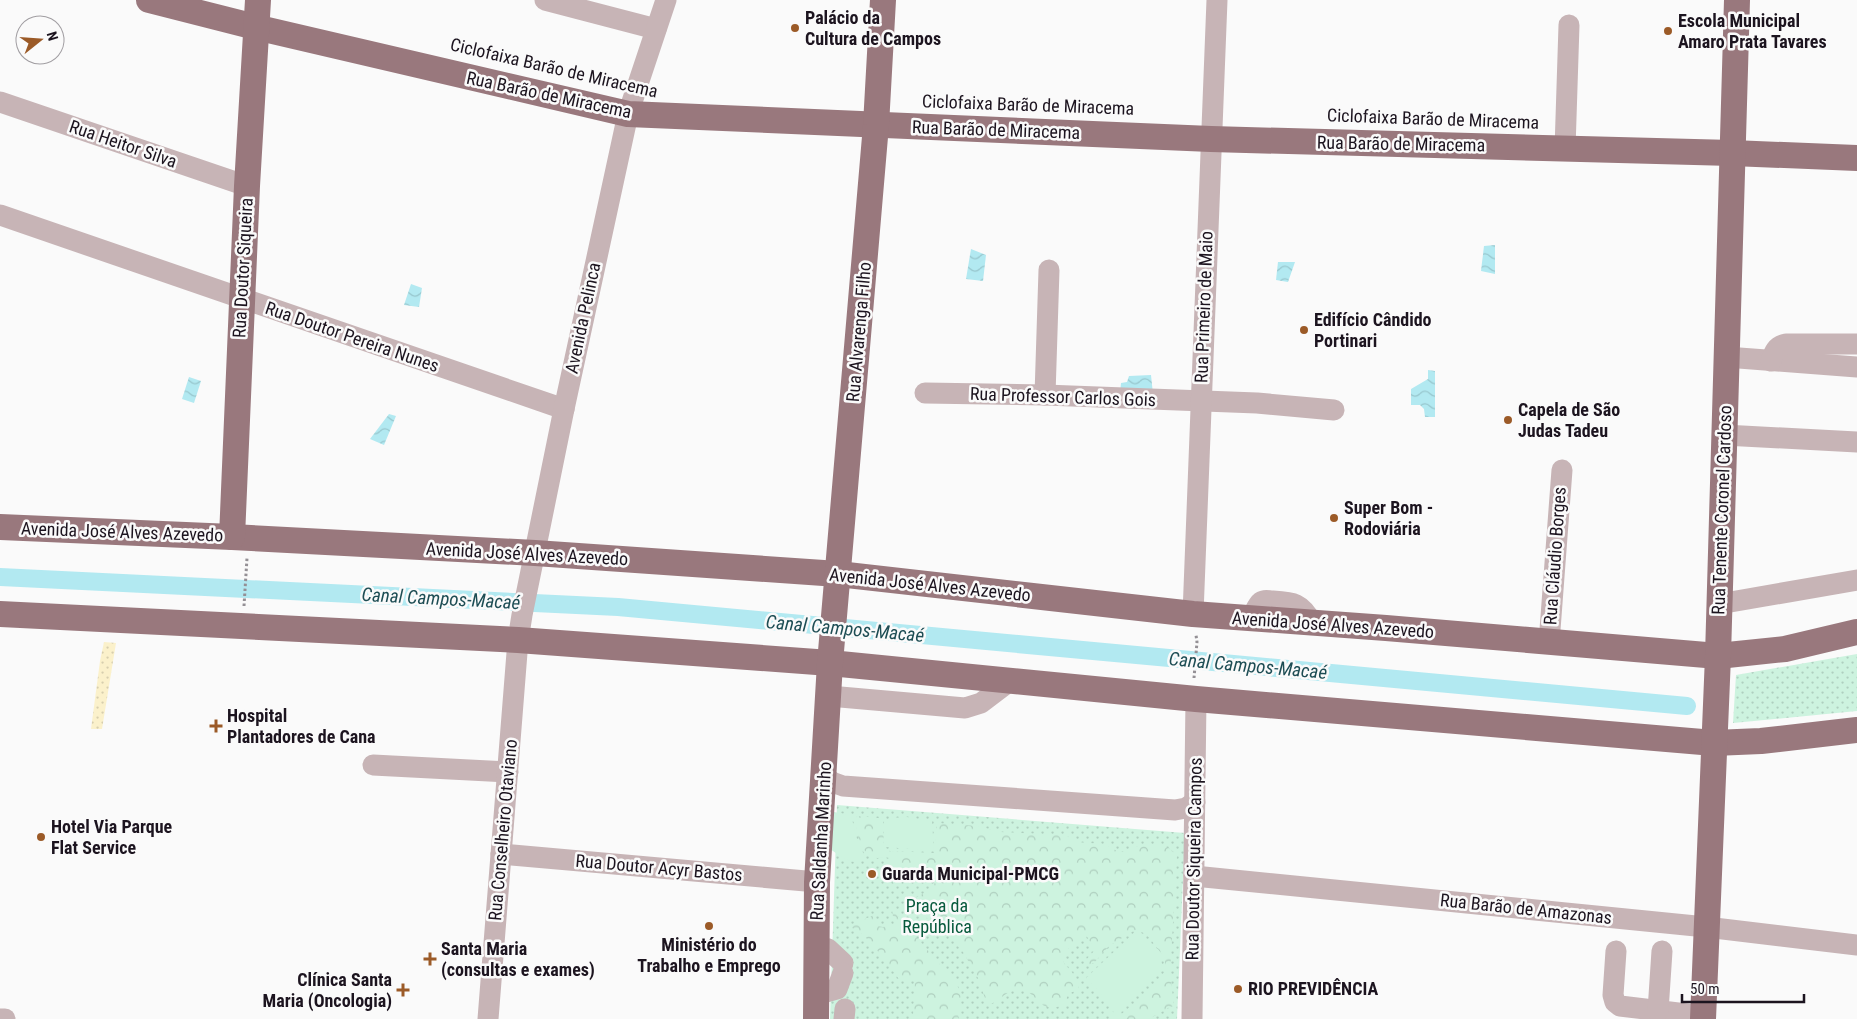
<svg xmlns="http://www.w3.org/2000/svg" width="1857" height="1019" font-family="'Roboto Condensed',sans-serif">
<style>
.grass{fill:url(#grass-dots)}
.forest{fill:url(#forest-crowns)}
.sand{fill:url(#sand-dots)}
.garden{fill:#cdf3df}
.water{fill:url(#water-waves)}
.lines{fill:none;stroke-linecap:round;stroke-linejoin:round}
.canal{stroke:#b2e9f1;stroke-width:18}
.path{stroke:#949095;stroke-width:3;stroke-dasharray:2.5 2.5;stroke-linecap:butt}
.minor{stroke:#c7b4b6;stroke-width:21}
.major{stroke:#99787d;stroke-width:26}
.poi-dot{fill:#9b5a27;stroke:#fafafa;stroke-width:2}
.labels{text-anchor:middle;stroke-width:5;stroke-linejoin:round;paint-order:stroke}
.poi-label{font-size:18px;font-weight:bold;fill:#1c141f;stroke:#fafafa;text-anchor:start}
.street-label{font-size:18px;fill:#1c141f;stroke:#fafafa}
.park-label{font-size:18px;fill:#07593c;stroke:#fafafa}
.water-label{font-size:19px;font-style:italic;fill:#1d4d54;stroke:#fafafa}
</style>
<defs>
<pattern id="grass-dots" width="8" height="8" patternUnits="userSpaceOnUse" patternTransform="scale(1.25)"><rect width="8" height="8" fill="#cdf3df"/><path d="M2 2h.1M6 6h.1" fill="none" stroke="#afcfbf" stroke-width="1.8" stroke-linecap="round"/></pattern>
<pattern id="forest-crowns" width="20" height="18" patternUnits="userSpaceOnUse" patternTransform="scale(1.25)"><rect width="20" height="18" fill="#cdf3df"/><path d="M2 6a3 3 0 1 1 6 0M12 15a3 3 0 1 1 6 0" fill="none" stroke="#afcfbf"/></pattern>
<pattern id="sand-dots" width="8" height="8" patternUnits="userSpaceOnUse" patternTransform="scale(1.25)"><rect width="8" height="8" fill="#fbf1cb"/><path d="M2 2h.1M6 6h.1" fill="none" stroke="#d7ceae" stroke-width="1.8" stroke-linecap="round"/></pattern>
<pattern id="water-waves" width="16" height="10" patternUnits="userSpaceOnUse" patternTransform="scale(1.25)"><rect width="16" height="10" fill="#b2e9f1"/><path d="M0 5q4-4 8 0t8 0" fill="none" stroke="#98c7ce"/></pattern>
</defs>
<rect width="100%" height="100%" fill="#fafafa"/>
<g class="grass">
<path d="M1857 654V711L1733 723 1736 675Z"/>
<path d="M837 805 1185 833 1177 1019H830Z"/>
</g>
<g class="forest">
<path d="M857 816 879 818 883 821 884 849 890 851 935 853 937 823 978 826 1000 832 1066 835 1075 842 1104 844 1119 852 1127 851 1140 845 1159 846 1169 848 1177 855 1170 973 1174 1006 1170 1007 1149 1019H1114L1108 1008 1119 1016C1130 1007 1161 983 1165 970 1167 962 1163 955 1158 949 1149 938 1150 934 1135 930L1109 946 1094 963 1088 965 1084 962 1095 950 1086 935C1040 966 1076 960 1079 989L1068 994 1065 1004C1040 1015 1040 997 1022 988L1009 992 993 1003 987 1004 978 978 963 952 952 939 937 928 912 904V900L926 892 935 883 939 882 944 884 946 872C939 872 930 867 926 867 914 869 907 885 893 883L889 858C885 857 881 858 877 858 860 856 858 832 854 820Z"/>
<path d="M892 909 956 983 961 993 958 1019H911L913 1016 915 981 900 980C891 969 865 930 852 928L851 925 874 915 878 926 883 927 894 924Z"/>
</g>
<path class="sand" d="M104 642 116 643 102 729H91L100 661Z"/>
<g class="garden">
<path d="M834 812 851 815 857 839 865 857C855 870 839 854 828 848Z"/>
<path d="M907 817 932 821 934 851 886 847V822L892 818Z"/>
<path d="M1136 931C1147 942 1169 958 1160 973L1118 1012 1086 978Z"/>
</g>
<g class="water">
<path d="M1495 245V274L1481 271 1484 246Z"/>
<path d="M971 249 986 255 983 281 966 279Z"/>
<path d="M1278 262H1295L1288 282 1276 280Z"/>
<path d="M411 284 422 288 419 307 404 305Z"/>
<path d="M1428 370 1435 371V417H1425L1424 409 1420 405H1411V389L1428 379Z"/>
<path d="M1151 375 1153 394 1120 393 1121 383 1127 382 1129 376Z"/>
<path d="M189 377 201 381 194 403 182 399Z"/>
<path d="M389 414 396 416 384 445 370 439Z"/>
</g>
<g class="lines">
<path class="canal" d="M0 577 618 607 1687 706"/>
<g class="path">
<path d="M244 606 247 558"/>
<path d="M1194 678 1197 642 1196 635"/>
</g>
<g class="minor">
<path d="M545 0 656 29"/>
<path d="M0 102 247 186"/>
<path d="M1565 149 1569 25"/>
<path d="M0 215 564 409"/>
<path d="M1726 357 1857 367"/>
<path d="M1771 361C1774 352 1776 346 1786 344H1857"/>
<path d="M925 393 1045 395 1257 403 1334 410"/>
<path d="M1045 395 1049 270"/>
<path d="M1724 435 1857 442"/>
<path d="M1719 604 1857 580"/>
<path d="M1193 614 1217 0"/>
<path d="M1251 618C1254 614 1257 605 1261 602 1265 599 1268 601 1273 601 1293 602 1302 603 1312 623"/>
<path d="M1549 643 1562 470"/>
<path d="M829 696 965 708 981 703 1010 681"/>
<path d="M373 765 508 772"/>
<path d="M824 776 832 782 843 786 1175 810 1186 808 1195 802"/>
<path d="M501 854 817 882"/>
<path d="M1194 876 1706 927 1857 945"/>
<path d="M817 946 828 949 843 963"/>
<path d="M1616 951 1613 995 1615 1002 1620 1006 1703 1016"/>
<path d="M816 995 837 989 843 973"/>
<path d="M1658 1011 1662 951"/>
<path d="M0 1019H5"/>
<path d="M488 1019 518 640 522 615 564 409 628 114 666 0"/>
<path d="M844 1019 845 1009"/>
<path d="M1192 1019 1196 699"/>
</g>
<g class="major">
<path d="M149 0 255 27 628 114 1211 139 1732 153 1857 158"/>
<path d="M0 527 232 537 535 553 838 574 1193 614 1386 628 1718 656 1785 649 1857 632"/>
<path d="M232 537 247 186 258 0"/>
<path d="M0 614 518 640 830 663 1196 699 1714 743 1761 741 1857 730"/>
<path d="M816 1019 817 882 830 663 876 125 883 0"/>
<path d="M1703 1019 1718 656 1737 0"/>
</g>
</g>
<g class="poi-dot">
<circle cx="795" cy="28" r="5"/>
<circle cx="1668" cy="31" r="5"/>
<circle cx="1304" cy="330" r="5"/>
<circle cx="1508" cy="420" r="5"/>
<circle cx="1334" cy="518" r="5"/>
<path d="M213.5 718.5h5v5h5v5h-5v5h-5v-5h-5v-5h5z"/>
<circle cx="41" cy="837" r="5"/>
<circle cx="872" cy="874" r="5"/>
<circle cx="709" cy="926" r="5"/>
<path d="M427.5 951.5h5v5h5v5h-5v5h-5v-5h-5v-5h5z"/>
<circle cx="1238" cy="989" r="5"/>
<path d="M400.5 982.5h5v5h5v5h-5v5h-5v-5h-5v-5h5z"/>
</g>
<g class="labels">
<g class="poi-label">
<text x="805" y="24">Palácio da<tspan x="805" dy="21">Cultura de Campos</tspan></text>
<text x="1678" y="27">Escola Municipal<tspan x="1678" dy="21">Amaro Prata Tavares</tspan></text>
<text x="1314" y="326">Edifício Cândido<tspan x="1314" dy="21">Portinari</tspan></text>
<text x="1518" y="416">Capela de São<tspan x="1518" dy="21">Judas Tadeu</tspan></text>
<text x="1344" y="514">Super Bom -<tspan x="1344" dy="21">Rodoviária</tspan></text>
<text x="227" y="722">Hospital<tspan x="227" dy="21">Plantadores de Cana</tspan></text>
<text x="51" y="833">Hotel Via Parque<tspan x="51" dy="21">Flat Service</tspan></text>
<text x="882" y="880">Guarda Municipal-PMCG</text>
<text x="709" y="951" text-anchor="middle">Ministério do<tspan x="709" dy="21">Trabalho e Emprego</tspan></text>
<text x="441" y="955">Santa Maria<tspan x="441" dy="21">(consultas e exames)</tspan></text>
<text x="392" y="986" text-anchor="end">Clínica Santa<tspan x="392" dy="21">Maria (Oncologia)</tspan></text>
<text x="1248" y="995">RIO PREVIDÊNCIA</text>
</g>
<g class="street-label">
<text transform="translate(554 68) rotate(13)" y="6">Ciclofaixa Barão de Miracema</text>
<text transform="translate(549 95) rotate(12)" y="6">Rua Barão de Miracema</text>
<text transform="translate(1028 105) rotate(2)" y="6">Ciclofaixa Barão de Miracema</text>
<text transform="translate(1433 119) rotate(2)" y="6">Ciclofaixa Barão de Miracema</text>
<text transform="translate(996 130) rotate(2)" y="6">Rua Barão de Miracema</text>
<text transform="translate(123 144) rotate(19)" y="6">Rua Heitor Silva</text>
<text transform="translate(1401 144) rotate(1)" y="6">Rua Barão de Miracema</text>
<text transform="translate(243 268) rotate(-87)" y="6">Rua Doutor Siqueira</text>
<text transform="translate(1204 307) rotate(-88)" y="6">Rua Primeiro de Maio</text>
<text transform="translate(583 318) rotate(-78)" y="6">Avenida Pelinca</text>
<text transform="translate(859 332) rotate(-85)" y="6">Rua Alvarenga Filho</text>
<text transform="translate(352 337) rotate(19)" y="6">Rua Doutor Pereira Nunes</text>
<text transform="translate(1063 397) rotate(2)" y="6">Rua Professor Carlos Gois</text>
<text transform="translate(1722 510) rotate(-88)" y="6">Rua Tenente Coronel Cardoso</text>
<text transform="translate(122 532) rotate(2)" y="6">Avenida José Alves Azevedo</text>
<text transform="translate(527 554) rotate(3)" y="6">Avenida José Alves Azevedo</text>
<text transform="translate(1555 556) rotate(-86)" y="6">Rua Cláudio Borges</text>
<text transform="translate(930 585) rotate(6)" y="6">Avenida José Alves Azevedo</text>
<text transform="translate(1333 625) rotate(4)" y="6">Avenida José Alves Azevedo</text>
<text transform="translate(503 830) rotate(-85)" y="6">Rua Conselheiro Otaviano</text>
<text transform="translate(821 841) rotate(-87)" y="6">Rua Saldanha Marinho</text>
<text transform="translate(1194 859) rotate(-89)" y="6">Rua Doutor Siqueira Campos</text>
<text transform="translate(659 868) rotate(5)" y="6">Rua Doutor Acyr Bastos</text>
<text transform="translate(1526 909) rotate(6)" y="6">Rua Barão de Amazonas</text>
</g>
<g class="park-label">
<text x="937" y="912">Praça da<tspan x="937" dy="21">República</tspan></text>
</g>
<g class="water-label">
<text transform="translate(441 598) rotate(3)" y="7">Canal Campos-Macaé</text>
<text transform="translate(845 628) rotate(5)" y="7">Canal Campos-Macaé</text>
<text transform="translate(1248 665) rotate(5)" y="7">Canal Campos-Macaé</text>
</g>
</g>
<g transform="translate(40 40) rotate(73)"><circle r="24" fill="#fafafa" stroke="#a19ea2"/>
<path d="M0-4L9 19L0 12L-9 19Z" fill="#9b5a27"/>
<text y="-8" font-size="14" font-weight="bold" text-anchor="middle" fill="#1c141f">N</text>
</g>
<path d="M1682 994v8h122v-8" fill="none" stroke="#1c141f" stroke-width="2.5"/>
<text x="1690" y="994" font-size="15" fill="#1c141f" stroke="#fafafa" stroke-width="4" paint-order="stroke">50 m</text>
</svg>
